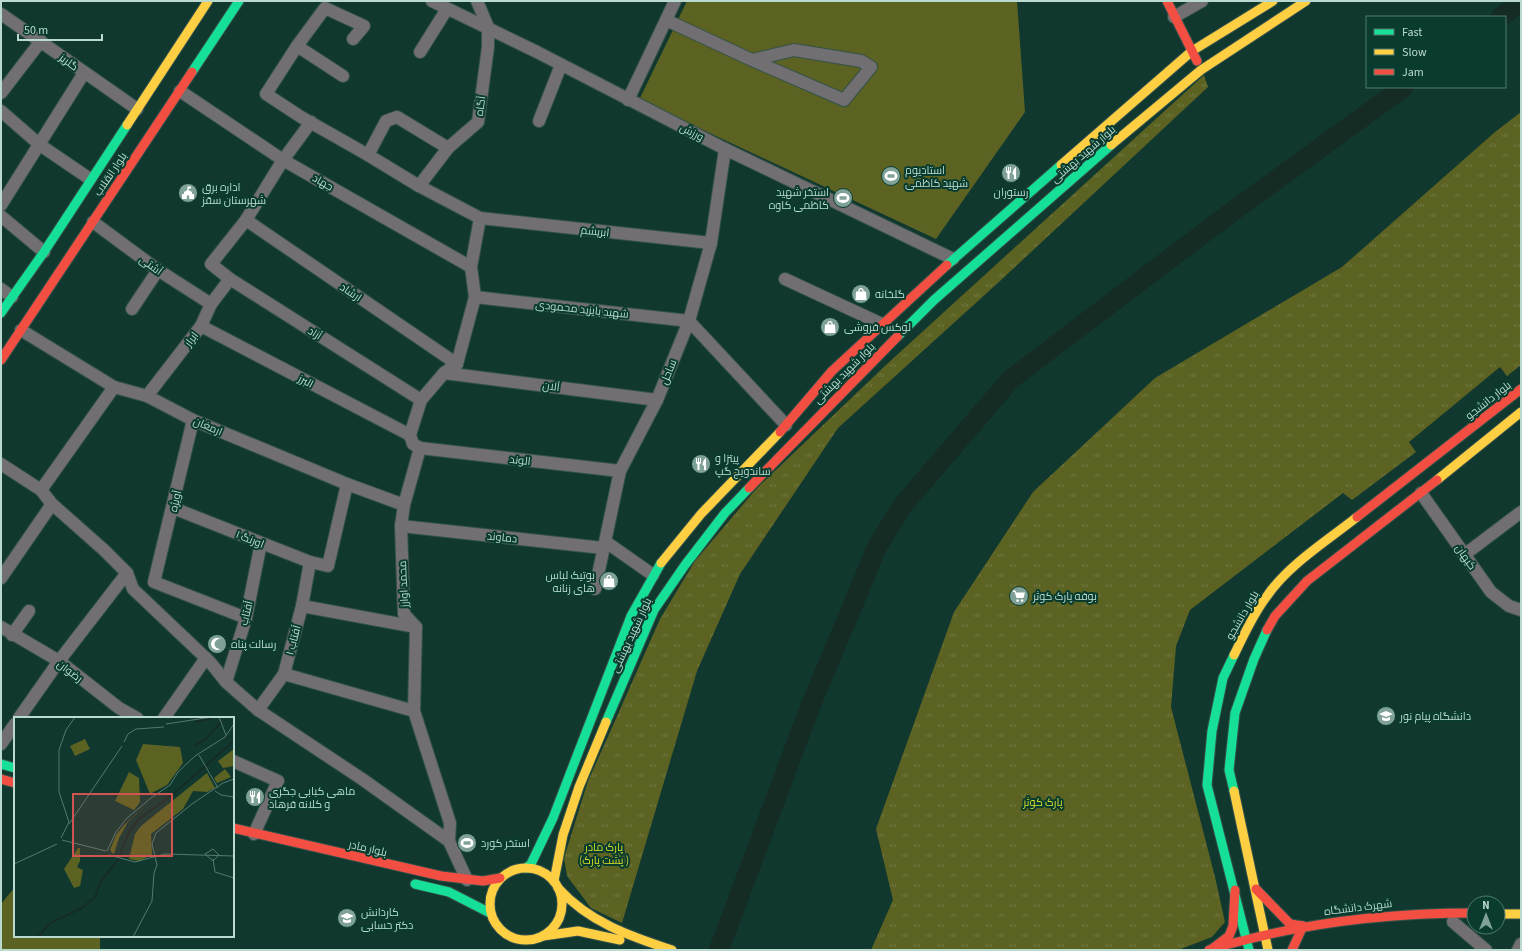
<svg xmlns="http://www.w3.org/2000/svg" width="1522" height="951" font-family="'Source Sans 3',Cairo,sans-serif">
<style>
.grass{fill:#5b6222}
.park{fill:url(#park-tufts)}
.lines{fill:none;stroke-linecap:round;stroke-linejoin:round}
.river{stroke:#152c25;stroke-width:20}
.street-casing{stroke:#33524a;stroke-width:14}
.fast-casing{stroke:#33524a;stroke-width:11}
.slow-casing{stroke:#33524a;stroke-width:11}
.jam-casing{stroke:#33524a;stroke-width:11}
.street{stroke:#716f72;stroke-width:12}
.fast{stroke:#16e098;stroke-width:9}
.slow{stroke:#ffcf43;stroke-width:9}
.jam{stroke:#f24e42;stroke-width:9}
.labels{text-anchor:middle;stroke-width:4;stroke-linejoin:round;paint-order:stroke}
.street-label{font-size:11px;fill:#bbdacf;stroke:#093c2f}
.poi-label{font-size:11px;fill:#bbdacf;stroke:#093c2f;text-anchor:start}
.park-label{font-size:11px;fill:#d8de29;stroke:#093c2f}
.inset-river{fill:none;stroke:#152c25;stroke-width:2}
.inset-road{fill:none;stroke:#55796f;stroke-width:1}
.view{fill:#cf5452;fill-opacity:0.15;stroke:#cf5452;stroke-width:2}
.inset-edge{fill:none;stroke:#bbdacf;stroke-width:2}
</style>
<defs>
<pattern id="park-tufts" width="24" height="20" patternUnits="userSpaceOnUse"><rect width="24" height="20" fill="#5b6222"/><path d="M3 7l-1-3M5 7V3M7 7l1-3M15 17l-1-3M17 17v-4M19 17l1-3" fill="none" stroke="#717841"/></pattern>
</defs>
<rect width="100%" height="100%" fill="#11382f"/>
<g class="grass">
<path d="M687 1H1017L1025 112 936 239 639 100Z"/>
<path d="M15 887V936H100V950H1V904Z"/>
</g>
<g class="park">
<path d="M1204 75 1208 87 1000 281 838 428 740 574 697 671 622 923 591 908 567 876 564 858 588 781 614 723 660 619 695 561 757 488 887 364Z"/>
<path d="M1521 112V365L1507 376 1500 367 1409 442 1416 452 1352 500 1343 493 1190 610 1176 646 1171 707 1215 877 1225 922 1212 937 1178 950H871L893 900 876 829 954 612 1033 492 1155 378 1342 267 1495 132Z"/>
</g>
<g class="lines">
<g class="river">
<path d="M1501 17 1521 1"/>
<path d="M719 950 810 707 878 545 903 505 1011 379 1225 217 1404 87"/>
</g>
<defs>
<g id="street">
<path d="M432 1 537 52 725 149 953 259"/>
<path d="M1 14 137 109"/>
<path d="M1174 17 1202 1"/>
<path d="M666 20 752 60 844 100 871 67 861 61 794 50 752 60"/>
<path d="M353 39 364 26 325 8 297 46 266 94 301 117 368 155 419 186 480 218 711 243"/>
<path d="M297 46 343 76"/>
<path d="M420 52 447 9"/>
<path d="M180 91 283 160 471 267"/>
<path d="M1 93 41 41"/>
<path d="M628 100 675 1"/>
<path d="M1 111 40 145 90 179"/>
<path d="M539 121 561 65"/>
<path d="M311 122 283 160 246 220 211 264 230 279 421 400"/>
<path d="M368 155 386 121 397 117 448 148"/>
<path d="M419 186 448 148 478 122 488 47V27L477 1"/>
<path d="M1 205 84 73"/>
<path d="M1 216 44 252"/>
<path d="M246 220 457 364"/>
<path d="M93 222 158 270 211 304"/>
<path d="M785 279 884 325"/>
<path d="M1 289 12 297"/>
<path d="M475 297 689 321 786 425"/>
<path d="M132 309 158 270"/>
<path d="M201 326 410 435"/>
<path d="M21 330 114 387 147 396 193 420 347 484 404 505"/>
<path d="M457 364 475 297 471 267 480 218"/>
<path d="M444 373 657 400"/>
<path d="M147 396 201 326 211 304 230 279"/>
<path d="M193 420 154 582 246 618"/>
<path d="M420 448 620 471"/>
<path d="M1 464 41 490 52 504 104 550 127 573 133 589 210 662 226 682 258 710 362 779 449 841 467 880"/>
<path d="M41 490 114 387"/>
<path d="M1421 493 1491 592 1509 606 1521 610"/>
<path d="M173 508 310 562 328 566 347 484"/>
<path d="M401 526 603 548"/>
<path d="M606 542 653 575"/>
<path d="M1464 555 1521 512"/>
<path d="M1 578 52 504"/>
<path d="M595 589 620 471 657 400 689 321 711 243 725 149"/>
<path d="M302 606 416 627"/>
<path d="M1 627 59 661 119 708 137 718"/>
<path d="M12 635 29 611"/>
<path d="M284 674 414 711"/>
<path d="M226 682 246 618 261 543"/>
<path d="M258 710 284 674 302 606 310 562"/>
<path d="M19 718 59 661 127 573"/>
<path d="M164 718 206 658"/>
<path d="M1 744 15 724"/>
<path d="M233 761 278 781 254 834"/>
<path d="M449 841 450 823 414 711 416 627 404 614 401 526 404 505 420 448 413 444 410 435 421 400 444 373 457 364"/>
<path d="M1453 922 1486 950"/>
<path d="M1518 950 1521 944"/>
</g>
<g id="fast">
<path d="M192 72 239 1"/>
<path d="M947 265 1061 165"/>
<path d="M1 313 44 252 127 125"/>
<path d="M898 336 934 300 1111 145"/>
<path d="M1234 655 1223 678 1212 731 1207 785 1249 950"/>
<path d="M606 722 654 610 685 565 725 513 749 488"/>
<path d="M1 764 15 768"/>
<path d="M1234 791 1229 770 1235 713 1254 659 1267 630"/>
<path d="M526 868 531 864 553 818 631 616 661 563"/>
<path d="M415 884 449 892 490 913"/>
</g>
<g id="slow">
<path d="M127 125 208 1"/>
<path d="M1111 145 1201 70 1306 1"/>
<path d="M1061 165 1192 51 1273 1"/>
<path d="M1437 480 1521 412"/>
<path d="M661 563 701 514 780 432"/>
<path d="M1234 655C1244 635 1253 614 1267 596 1288 565 1328 540 1357 517"/>
<path d="M1234 791 1268 950"/>
<circle cx="526" cy="904" r="36"/>
<path d="M554 881 563 835 579 787 606 722"/>
<path d="M558 888C589 922 629 936 672 950"/>
<path d="M1498 914H1521"/>
<path d="M543 936 578 931 620 940"/>
</g>
<g id="jam">
<path d="M1167 1 1197 61"/>
<path d="M1 360 192 72"/>
<path d="M780 432 832 371 947 265"/>
<path d="M749 488 898 336"/>
<path d="M1357 517 1521 389"/>
<path d="M1267 630 1275 616 1307 581 1437 480"/>
<path d="M1 779 15 783"/>
<path d="M233 828 441 876 483 881 500 878"/>
<path d="M1256 889 1290 924 1303 926"/>
<path d="M1213 948 1229 936 1233 926 1235 890"/>
<path d="M1209 950C1223 945 1238 942 1253 938 1326 920 1399 913 1474 913"/>
<path d="M1292 950 1303 926"/>
</g>
</defs>
<use href="#street" class="street-casing"/>
<use href="#fast" class="fast-casing"/>
<use href="#slow" class="slow-casing"/>
<use href="#jam" class="jam-casing"/>
<use href="#street" class="street"/>
<use href="#fast" class="fast"/>
<use href="#slow" class="slow"/>
<use href="#jam" class="jam"/>
</g>
<defs>
<symbol id="restaurant-disc" viewBox="-11 -11 22 22"><circle r="9.5" fill="#80a197" stroke="#093c2f"/><path d="M-5-6h1v4h1v-4h1v4h1v-4h1v5L-1.5 .5V6h-2V.5L-5-1ZM5-6V6H3V1.5H1.5Q1.5-4 5-6Z" fill="#fff"/></symbol>
<symbol id="stadium-disc" viewBox="-11 -11 22 22"><circle r="9.5" fill="#80a197" stroke="#093c2f"/><path d="M0-5a6.5 5 0 1 0 0 10a6.5 5 0 1 0 0-10ZM-3.5-1.8h7v3.6h-7Z" fill="#fff"/></symbol>
<symbol id="civic-disc" viewBox="-11 -11 22 22"><circle r="9.5" fill="#80a197" stroke="#093c2f"/><path d="M-.6-6.5H3V-4.5H.6V-3L4-1V1h2V6H-6V1h2V-1L-.6-3ZM-1.2 2.5V6h2.4V2.5Z" fill="#fff"/></symbol>
<symbol id="shop-disc" viewBox="-11 -11 22 22"><circle r="9.5" fill="#80a197" stroke="#093c2f"/><path d="M-5-2.5h2.3a2.7 3.5 0 0 1 5.4 0H5L5.5 6h-11ZM-1.5-2.5h3a1.5 2.3 0 0 0-3 0Z" fill="#fff"/></symbol>
<symbol id="supermarket-disc" viewBox="-11 -11 22 22"><circle r="9.5" fill="#80a197" stroke="#093c2f"/><path d="M-6-5.5h2.5l.6 2H6L4.5 2H-2.5L-4.4-4H-6ZM-1.5 3.2a1.3 1.3 0 1 0 .1 0ZM3 3.2a1.3 1.3 0 1 0 .1 0Z" fill="#fff"/></symbol>
<symbol id="mosque-disc" viewBox="-11 -11 22 22"><circle r="9.5" fill="#80a197" stroke="#093c2f"/><path d="M3.5-4.9A6 6 0 1 0 3.5 4.9A5 5 0 1 1 3.5-4.9Z" fill="#fff"/></symbol>
<symbol id="university-disc" viewBox="-11 -11 22 22"><circle r="9.5" fill="#80a197" stroke="#093c2f"/><path d="M0-5L7-2L0 1L-7-2ZM-4 1L0 2.5L4 1V4Q0 6-4 4Z" fill="#fff"/></symbol>
<symbol id="school-disc" viewBox="-11 -11 22 22"><circle r="9.5" fill="#80a197" stroke="#093c2f"/><path d="M0-5L7-2L0 1L-7-2ZM-4 1L0 2.5L4 1V4Q0 6-4 4Z" fill="#fff"/></symbol>
</defs>
<g fill-rule="evenodd">
<use href="#restaurant-disc" x="1000" y="162" width="22" height="22"/>
<use href="#stadium-disc" x="880" y="165" width="22" height="22"/>
<use href="#civic-disc" x="177" y="182" width="22" height="22"/>
<use href="#stadium-disc" x="832" y="187" width="22" height="22"/>
<use href="#shop-disc" x="850" y="283" width="22" height="22"/>
<use href="#shop-disc" x="819" y="316" width="22" height="22"/>
<use href="#restaurant-disc" x="690" y="453" width="22" height="22"/>
<use href="#shop-disc" x="598" y="570" width="22" height="22"/>
<use href="#supermarket-disc" x="1008" y="585" width="22" height="22"/>
<use href="#mosque-disc" x="206" y="633" width="22" height="22"/>
<use href="#university-disc" x="1375" y="705" width="22" height="22"/>
<use href="#restaurant-disc" x="244" y="786" width="22" height="22"/>
<use href="#stadium-disc" x="456" y="832" width="22" height="22"/>
<use href="#school-disc" x="336" y="907" width="22" height="22"/>
</g>
<g class="labels">
<g class="street-label">
<text transform="translate(69 62) rotate(36)" y="4">گلریز</text>
<text transform="translate(480 106) rotate(-82)" y="4">آگاه</text>
<text transform="translate(692 132) rotate(27)" y="4">ورزش</text>
<text transform="translate(1083 154) rotate(-41)" y="4">بلوار شهید بهشتی</text>
<text transform="translate(110 174) rotate(-56)" y="4">بلوار انقلاب</text>
<text transform="translate(323 182) rotate(30)" y="4">جهاد</text>
<text transform="translate(595 231) rotate(6)" y="4">ابریشم</text>
<text transform="translate(151 265) rotate(36)" y="4">آشتی</text>
<text transform="translate(351 292) rotate(34)" y="4">ارشاد</text>
<text transform="translate(582 309) rotate(6)" y="4">شهید بایزید محمودی</text>
<text transform="translate(315 333) rotate(32)" y="4">آزاد</text>
<text transform="translate(191 339) rotate(-53)" y="4">ابرار</text>
<text transform="translate(668 372) rotate(-68)" y="4">ساحل</text>
<text transform="translate(844 373) rotate(-45)" y="4">بلوار شهید بهشتی</text>
<text transform="translate(306 381) rotate(28)" y="4">البرز</text>
<text transform="translate(551 386) rotate(7)" y="4">آلان</text>
<text transform="translate(1488 400) rotate(-38)" y="4">بلوار دانشجو</text>
<text transform="translate(208 426) rotate(23)" y="4">ارمغان</text>
<text transform="translate(520 460) rotate(6)" y="4">الوند</text>
<text transform="translate(175 501) rotate(-77)" y="4">آویژه</text>
<text transform="translate(502 537) rotate(6)" y="4">دماوند</text>
<text transform="translate(250 539) rotate(22)" y="4">اورنگ ۱</text>
<text transform="translate(1466 557) rotate(55)" y="4">کیهان</text>
<text transform="translate(403 584) rotate(-93)" y="4">محمد اوارز</text>
<text transform="translate(246 613) rotate(-77)" y="4">آفتاب</text>
<text transform="translate(1242 615) rotate(-60)" y="4">بلوار دانشجو</text>
<text transform="translate(631 635) rotate(-65)" y="4">بلوار شهید بهشتی</text>
<text transform="translate(293 640) rotate(-75)" y="4">آفتاب ۱</text>
<text transform="translate(70 671) rotate(37)" y="4">رضوان</text>
<text transform="translate(368 848) rotate(13)" y="4">بلوار مادر</text>
<text transform="translate(1358 907) rotate(-7)" y="4">شهرک دانشگاه</text>
</g>
<g class="poi-label">
<text x="905" y="174">استادیوم<tspan x="905" dy="13">شهید کاظمی</tspan></text>
<text x="202" y="191">اداره برق<tspan x="202" dy="13">شهرستان سقز</tspan></text>
<text x="829" y="196" text-anchor="end">استخر شهید<tspan x="829" dy="13">کاظمی کاوه</tspan></text>
<text x="1011" y="196" text-anchor="middle">رستوران</text>
<text x="875" y="298">گلخانه</text>
<text x="844" y="331">لوکس فروشی</text>
<text x="715" y="462">پیتزا و<tspan x="715" dy="13">ساندویچ گپ</tspan></text>
<text x="595" y="579" text-anchor="end">بوتیک لباس<tspan x="595" dy="13">های زنانه</tspan></text>
<text x="1033" y="600">بوفه پارک کوثر</text>
<text x="231" y="648">رسالت پناه</text>
<text x="1400" y="720">دانشگاه پیام نور</text>
<text x="269" y="795">ماهی کبابی جگری<tspan x="269" dy="13">و کلانه فرهاد</tspan></text>
<text x="481" y="847">استخر کورد</text>
<text x="361" y="916">کاردانش<tspan x="361" dy="13">دکتر حسابی</tspan></text>
</g>
<g class="park-label">
<text x="1043" y="806">پارک کوثر</text>
<text x="604" y="851">پارک مادر<tspan x="604" dy="13">(پشت پارک )</tspan></text>
</g>
</g>
<g transform="translate(14 717)">
<rect width="220" height="220" fill="#11382f"/>
<path d="M71 22 76 32 61 39 56 29ZM220 32V49L209 51 204 44ZM211 52 217 60 203 66 200 61ZM115 55 125 61 126 85 120 93 101 84ZM64 131H66V144L63 150 69 153 66 169 60 171 50 152Z" fill="#5b6222"/>
<path d="M129 27 166 30 169 46 153 68 136 77 122 43ZM193 56 201 71 193 75 179 74 169 92 137 117 138 138 125 144 115 142 121 117 127 109ZM138 82 114 105 105 121 100 137 98 136 96 133 102 118 109 109Z" fill="#5b6222"/>
<path class="inset-river" d="M181 5 198 1M180 29 193 21 207 5M24 220 36 206 68 191 81 180 87 164 104 143 116 113 125 102 158 78 220 24"/>
<path class="inset-road" d="M205 0 212 18M152 7 198 0M110 25 114 17 122 12 150 10M185 38 204 71M201 74 207 78 220 80M55 107 108 29M47 121 55 105 45 75V33L52 13 61 0M48 123 92 134M199 132 205 138 199 144 191 137ZM93 134 102 115 113 101 137 81 156 68 164 55 181 39 211 20 220 7M95 138 121 145 151 137 220 139M199 142 201 155 220 161M0 147 43 127M119 220 138 184 140 156 143 148 138 127 142 116 178 87 209 66 220 62"/>
<path class="view" d="M59 77H158V139H59Z"/>
<rect width="220" height="220" class="inset-edge"/>
</g>
<rect width="1522" height="951" fill="none" stroke="#bbdacf" stroke-width="4"/>
<rect x="1366" y="16" width="140" height="72" fill="#093c2f" stroke="#507b6f"/>
<rect x="1374" y="29" width="20" height="6" fill="#16e098" stroke="#507b6f"/>
<text x="1402" y="36" font-size="12" fill="#bbdacf">Fast</text>
<rect x="1374" y="49" width="20" height="6" fill="#ffcf43" stroke="#507b6f"/>
<text x="1402" y="56" font-size="12" fill="#bbdacf">Slow</text>
<rect x="1374" y="69" width="20" height="6" fill="#f24e42" stroke="#507b6f"/>
<text x="1402" y="76" font-size="12" fill="#bbdacf">Jam</text>
<g transform="translate(1486 915)"><circle r="19" fill="#093c2f" stroke="#507b6f"/>
<path d="M0-3L7 15L0 10L-7 15Z" fill="#80a197"/>
<text y="-6" font-size="11" font-weight="bold" text-anchor="middle" fill="#bbdacf">N</text>
</g>
<path d="M18 34v6h84v-6" fill="none" stroke="#bbdacf" stroke-width="2"/>
<text x="24" y="34" font-size="12" fill="#bbdacf" stroke="#093c2f" stroke-width="3" paint-order="stroke">50 m</text>
</svg>
